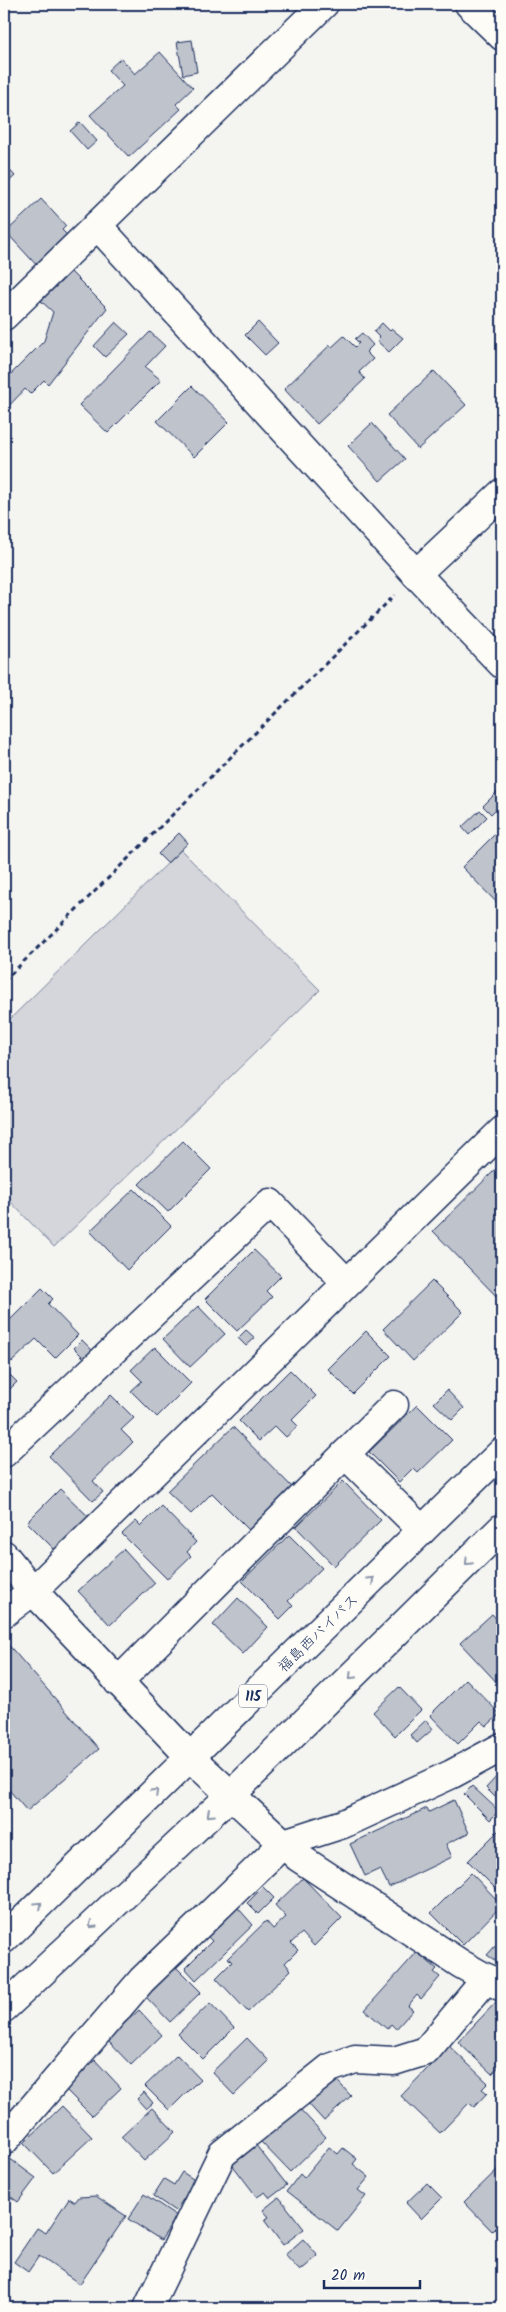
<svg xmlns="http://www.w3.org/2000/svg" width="506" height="2312" font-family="Kalam,'Klee One',sans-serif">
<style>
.green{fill:#d4d6db;stroke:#78829c}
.building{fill:#bfc3cc;stroke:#1b2f5e}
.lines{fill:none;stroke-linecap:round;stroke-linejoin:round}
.minor-casing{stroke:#1b2f5e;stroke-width:31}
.highway-casing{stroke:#1b2f5e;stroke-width:31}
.path{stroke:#1b2f5e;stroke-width:3;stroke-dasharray:5 4;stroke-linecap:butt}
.minor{stroke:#fdfcf7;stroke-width:28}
.highway{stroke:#fdfcf7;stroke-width:28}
.oneway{stroke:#8c96aa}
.labels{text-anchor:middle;stroke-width:4.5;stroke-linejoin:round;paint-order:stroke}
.shield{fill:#fdfcf7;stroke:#5f6c8c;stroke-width:1}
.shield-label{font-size:14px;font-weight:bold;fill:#1b2f5e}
.street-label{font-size:15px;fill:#1b2f5e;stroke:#fdfcf7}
</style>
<rect width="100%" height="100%" fill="#f4f4f1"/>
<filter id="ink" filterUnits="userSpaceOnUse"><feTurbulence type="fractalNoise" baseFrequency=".02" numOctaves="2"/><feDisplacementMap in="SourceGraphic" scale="10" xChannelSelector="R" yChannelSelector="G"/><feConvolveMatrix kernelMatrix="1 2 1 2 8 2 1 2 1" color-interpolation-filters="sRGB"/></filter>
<g filter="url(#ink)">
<path class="green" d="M181 850 320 990 54 1247 4 1195V1025Z"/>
<g class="building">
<path d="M192 40 197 72 183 75 177 42Z"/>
<path d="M160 52 193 88 176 104 181 109 129 157 90 115 123 86 108 70 121 58 135 74Z"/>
<path d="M80 122 97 141 87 150 70 131Z"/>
<path d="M4 164 15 176 4 186Z"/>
<path d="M41 199 66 226 62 230 72 240 40 269 6 232Z"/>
<path d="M71 272 107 308 48 384 44 380 30 394 25 389 4 411V371L9 376 44 341 53 312 41 301Z"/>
<path d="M116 322 129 334 105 357 94 346Z"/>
<path d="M258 322 278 343 265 355 245 335Z"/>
<path d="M382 323 390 331 392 329 403 338 389 352 377 341 380 338 374 332Z"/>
<path d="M150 332 165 346 145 367 161 380 108 433 79 405Z"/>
<path d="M362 333 373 345 366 352 373 359 359 372 365 379 317 424 284 389 330 345 332 347 344 336 355 347 359 343 355 339Z"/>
<path d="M434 371 466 405 418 449 387 415Z"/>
<path d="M192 386 229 422 194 457 157 421Z"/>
<path d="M372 423 405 459 380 481 348 446Z"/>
<path d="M502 787V803L491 814 483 806Z"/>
<path d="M480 810 487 817 469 835 462 827Z"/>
<path d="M502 827V908L462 867Z"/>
<path d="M179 833 188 843 167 863 158 854Z"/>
<path d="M183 1141 211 1169 168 1212 139 1184Z"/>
<path d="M502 1163V1302L433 1231Z"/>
<path d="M134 1189 171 1226 127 1270 90 1231Z"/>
<path d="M254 1250 281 1276 266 1291 272 1297 237 1331 205 1299Z"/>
<path d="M432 1281 463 1312 413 1361 383 1329Z"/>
<path d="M42 1288 53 1299 48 1304 78 1335 55 1358 36 1339 12 1362 4 1354V1326Z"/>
<path d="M198 1306 225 1334 190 1367 163 1339Z"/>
<path d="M246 1330 255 1338 246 1346 238 1338Z"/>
<path d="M366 1331 391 1356 353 1394 328 1369Z"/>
<path d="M82 1340 94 1352 86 1360 74 1348Z"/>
<path d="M155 1347 191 1383 157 1417 131 1391 142 1381 131 1370Z"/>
<path d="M4 1369 17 1382 6 1393 4 1391Z"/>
<path d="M290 1370 316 1396 292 1420 298 1426 286 1437 275 1426 259 1441 239 1421Z"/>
<path d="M447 1390 464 1408 452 1420 434 1403Z"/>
<path d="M111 1395 134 1418 121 1430 133 1442 93 1481 103 1492 93 1501 49 1456Z"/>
<path d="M417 1405 452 1440 418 1473 413 1468 399 1482 369 1452Z"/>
<path d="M233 1427 293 1488 249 1530 212 1493 191 1514 167 1491Z"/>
<path d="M343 1481 381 1520 334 1566 296 1527Z"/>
<path d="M60 1489 92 1520 59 1554 27 1522Z"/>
<path d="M161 1506 196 1542 187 1552 191 1556 167 1579 122 1534 136 1521 141 1526Z"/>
<path d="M289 1535 322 1568 288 1601 293 1606 280 1619 242 1581Z"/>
<path d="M124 1549 155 1583 110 1625 78 1591Z"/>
<path d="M238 1598 268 1627 243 1654 213 1625Z"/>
<path d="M492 1614 502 1625V1688L460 1643Z"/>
<path d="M6 1642 99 1749 27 1811 4 1784V1644Z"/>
<path d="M466 1679 500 1714 487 1726 481 1721 458 1744 430 1715Z"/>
<path d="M399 1687 421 1710 395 1736 373 1712Z"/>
<path d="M426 1720 433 1729 417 1743 410 1735Z"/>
<path d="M500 1773 502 1776V1804L486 1788Z"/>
<path d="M472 1786 499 1811 490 1820 464 1794Z"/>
<path d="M454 1800 469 1833 446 1844 452 1857 389 1887 380 1869 365 1876 350 1844 427 1808 429 1812Z"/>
<path d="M502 1827V1888L499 1892 468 1861Z"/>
<path d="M471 1873 502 1905 463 1945 431 1913Z"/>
<path d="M303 1878 342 1918 314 1946 302 1933 291 1943 298 1950 285 1963 291 1970 248 2012 216 1978 232 1962 228 1958 266 1921 273 1929 286 1917 275 1905Z"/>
<path d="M263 1887 274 1898 258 1914 247 1903Z"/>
<path d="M238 1908 253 1925 196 1980 185 1968 212 1941 208 1937Z"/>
<path d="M496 1945 502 1951V1965L487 1955Z"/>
<path d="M417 1952 437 1969 434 1972 440 1977 421 1999 417 1995 408 2006 413 2010 396 2029 391 2024 387 2029 365 2010Z"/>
<path d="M175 1966 201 1992 170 2022 145 1996Z"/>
<path d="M497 2001 502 2006V2063L492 2074 458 2042Z"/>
<path d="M210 2003 234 2028 203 2059 178 2034Z"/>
<path d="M139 2010 162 2035 131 2065 107 2040Z"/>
<path d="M247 2038 269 2061 234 2095 212 2072Z"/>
<path d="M449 2046 488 2083 482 2089 487 2093 474 2107 469 2103 440 2133 401 2096Z"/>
<path d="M177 2055 200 2079 169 2110 145 2086Z"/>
<path d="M95 2060 121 2088 92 2116 65 2089Z"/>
<path d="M333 2076 351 2096 324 2121 306 2101Z"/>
<path d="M144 2092 153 2103 146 2109 137 2099Z"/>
<path d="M62 2106 92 2137 53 2173 24 2143Z"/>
<path d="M298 2107 326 2137 290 2172 261 2142Z"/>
<path d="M152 2108 175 2132 144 2161 121 2137Z"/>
<path d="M255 2144 287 2185 270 2198 265 2192 257 2197 231 2163Z"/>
<path d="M329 2147 338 2154 343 2148 357 2159 353 2164 369 2177 358 2190 366 2196 338 2231 287 2191 300 2174 304 2178Z"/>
<path d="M9 2158 36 2178 18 2202 11 2197 4 2206V2165Z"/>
<path d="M502 2165V2221L492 2231 464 2202Z"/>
<path d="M182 2172 196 2181 175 2211 153 2196 164 2179 174 2185Z"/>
<path d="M427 2183 442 2198 421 2219 406 2203Z"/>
<path d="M144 2194 177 2216 161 2240 128 2219Z"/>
<path d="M96 2196 126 2216 80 2284 39 2256 28 2272 14 2262 37 2228 46 2233 69 2198 75 2202 79 2197Z"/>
<path d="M279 2197 304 2229 283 2245 264 2220 269 2217 263 2210Z"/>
<path d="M303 2239 318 2256 300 2271 285 2255Z"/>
</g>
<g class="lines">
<defs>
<g id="minor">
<path d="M469 4 502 36"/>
<path d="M97 225 416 574 502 664"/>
<path d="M4 316 324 4"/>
<path d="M416 574 502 493"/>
<path d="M4 1453 270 1203 346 1282"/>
<path d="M345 1454 422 1530"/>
<path d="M4 1555 33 1591 191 1758 298 1857 461 1964 502 1987"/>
<path d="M4 1613 33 1591 502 1131"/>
<path d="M118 1682 394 1405"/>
<path d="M4 2141 142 1980 284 1843 343 1824 452 1774 502 1747"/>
<path d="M148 2308 222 2154 330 2068 355 2059 394 2061 426 2051 487 1978"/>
</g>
<g id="highway">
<path d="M4 1939 502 1452"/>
<path d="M4 2008 232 1794 502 1528"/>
</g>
</defs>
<use href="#minor" class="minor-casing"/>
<use href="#highway" class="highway-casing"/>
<path class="path" d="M4 981 395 595"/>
<use href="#minor" class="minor"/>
<use href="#highway" class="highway"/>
</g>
<defs><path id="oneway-chevron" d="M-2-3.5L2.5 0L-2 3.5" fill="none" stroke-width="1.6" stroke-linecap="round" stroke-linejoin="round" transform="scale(1.25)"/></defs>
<g class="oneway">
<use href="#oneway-chevron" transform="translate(468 1562) rotate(135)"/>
<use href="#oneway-chevron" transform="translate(371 1580) rotate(-44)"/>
<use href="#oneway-chevron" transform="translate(352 1676) rotate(135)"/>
<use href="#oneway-chevron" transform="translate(155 1792) rotate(-44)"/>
<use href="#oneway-chevron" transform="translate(210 1814) rotate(137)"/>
<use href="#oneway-chevron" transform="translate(39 1905) rotate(-44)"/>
<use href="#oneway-chevron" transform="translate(92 1925) rotate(137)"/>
</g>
</g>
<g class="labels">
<rect class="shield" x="239" y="1684.5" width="28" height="23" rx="4"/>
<g class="shield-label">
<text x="253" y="1701">115</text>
</g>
<g class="street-label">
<text transform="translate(318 1633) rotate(-44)" y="5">福島西バイパス</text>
</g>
</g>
<rect width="506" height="2312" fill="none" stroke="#fdfcf7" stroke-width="20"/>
<rect x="10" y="10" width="486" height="2292" fill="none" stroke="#1b2f5e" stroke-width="2" filter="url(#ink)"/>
<path d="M324 2280v8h96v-8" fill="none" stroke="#1b2f5e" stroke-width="2.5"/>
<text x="331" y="2280" font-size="15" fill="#1b2f5e" stroke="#fdfcf7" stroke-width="4" paint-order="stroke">20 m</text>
</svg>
